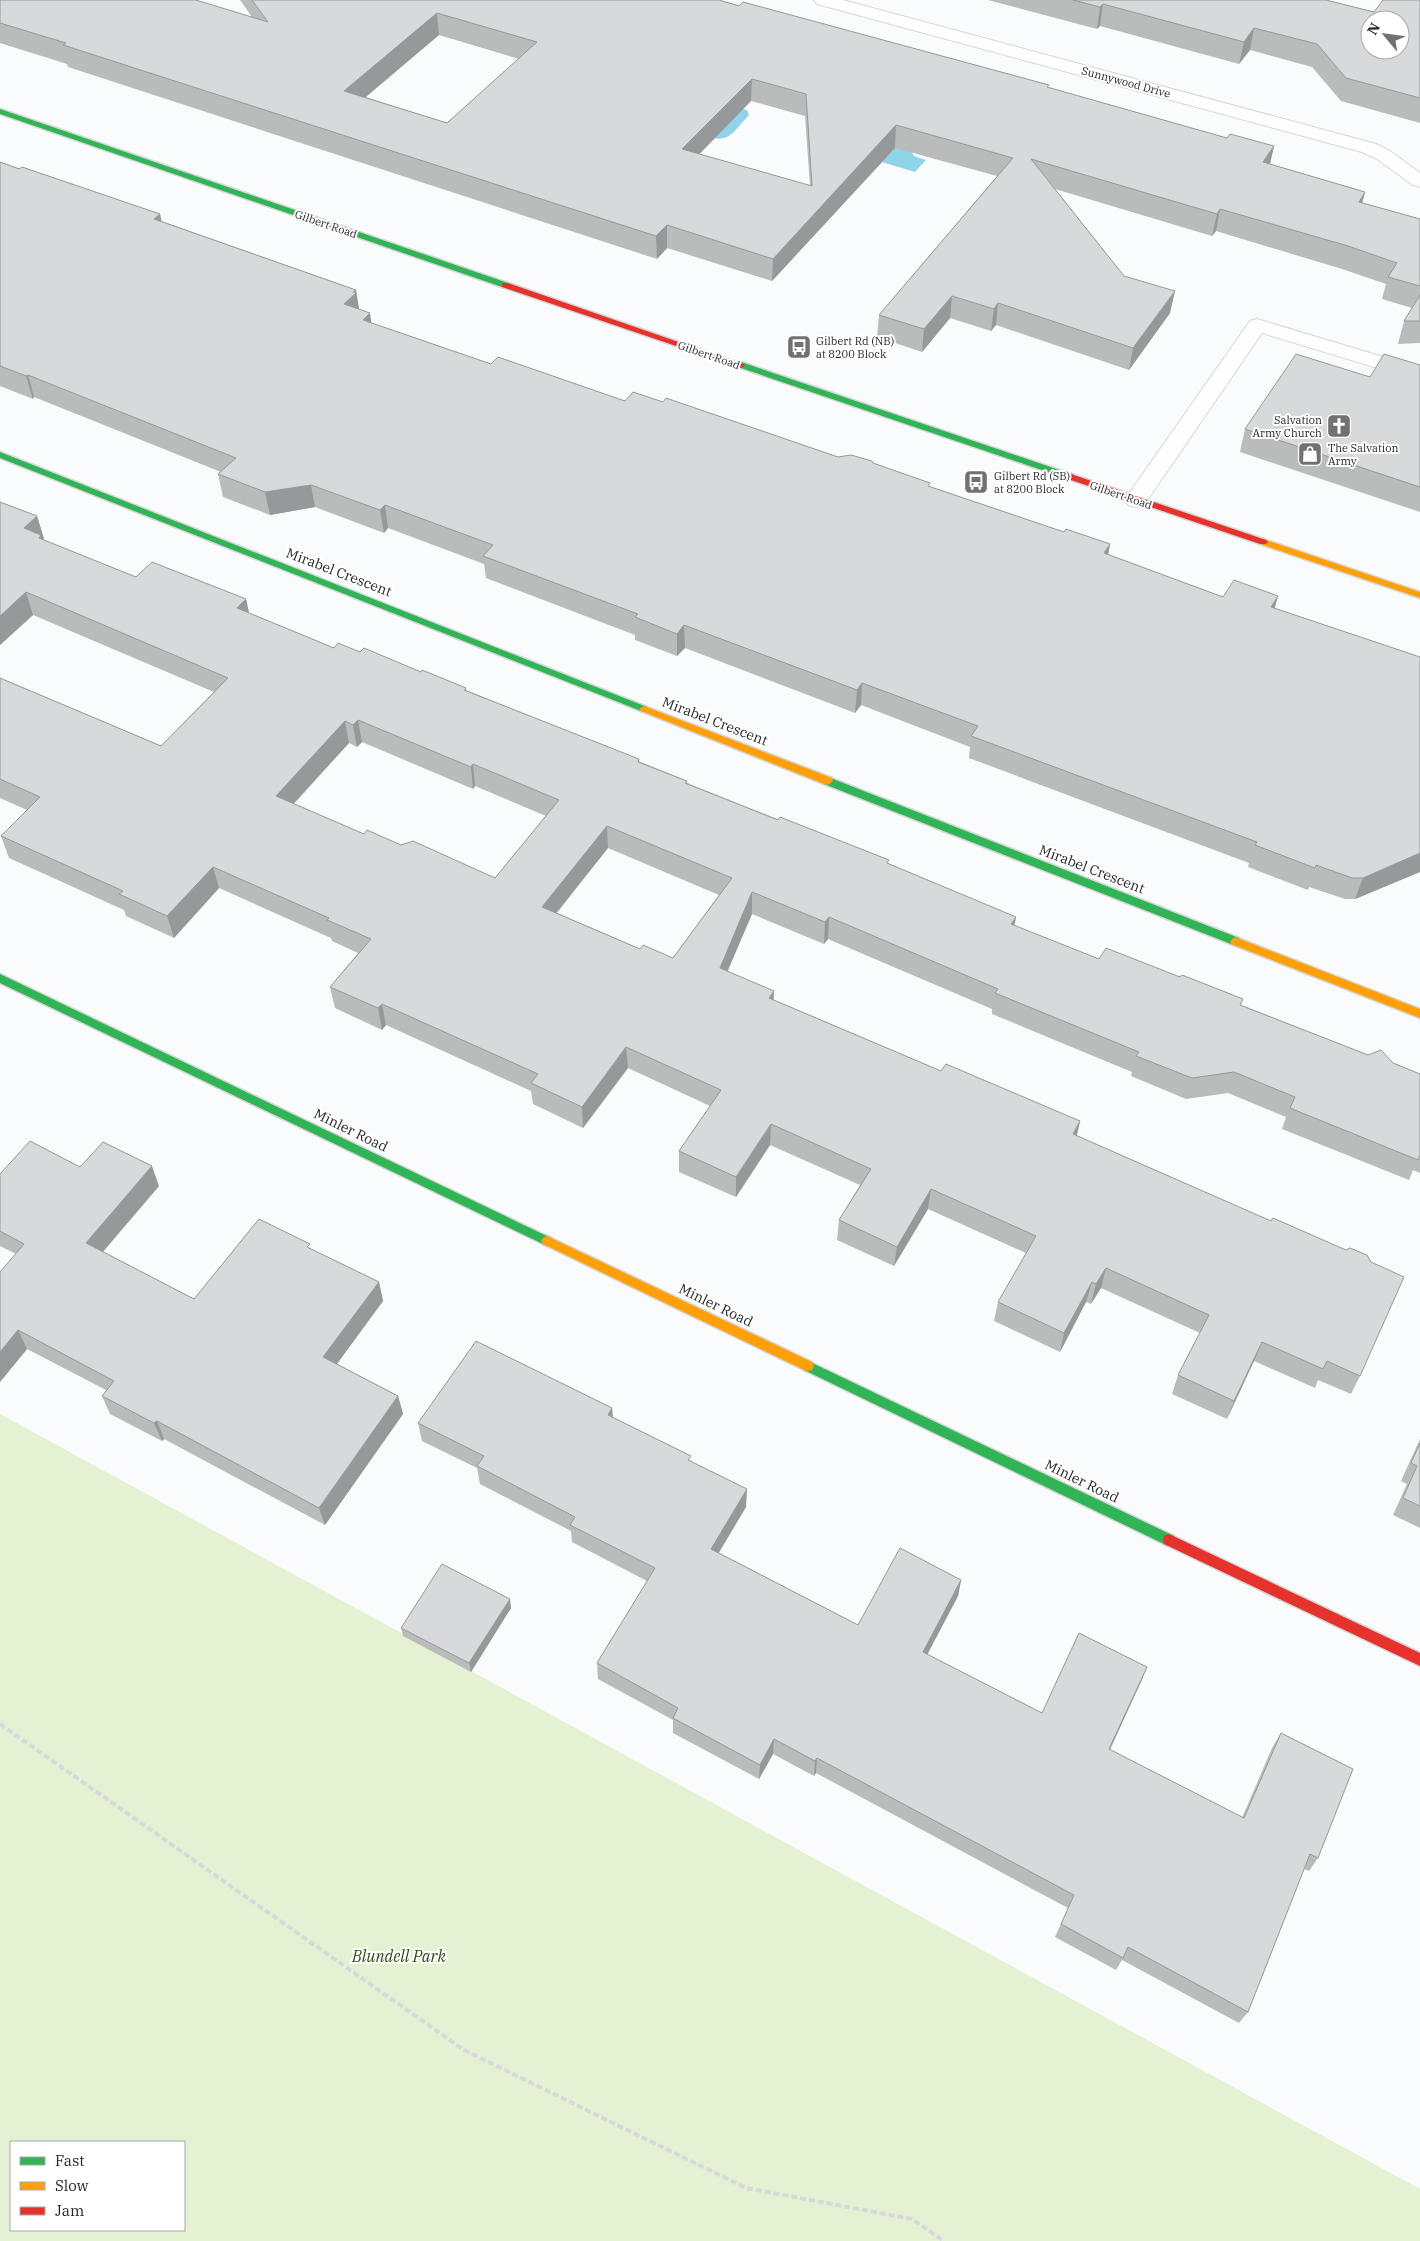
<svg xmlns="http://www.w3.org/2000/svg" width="1420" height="2241" font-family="'IBM Plex Serif',serif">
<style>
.green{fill:#e4f1d2;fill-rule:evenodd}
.water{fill:#90d4e9}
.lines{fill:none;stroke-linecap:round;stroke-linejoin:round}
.lane-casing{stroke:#d6d7d8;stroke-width:2}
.street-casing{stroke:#d6d7d8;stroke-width:2}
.fast-casing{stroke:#d6d7d8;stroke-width:3}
.slow-casing{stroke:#d6d7d8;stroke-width:3}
.jam-casing{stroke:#d6d7d8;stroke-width:3}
.path{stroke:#d9d9da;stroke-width:4;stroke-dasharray:6 3;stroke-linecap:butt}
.lane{fill:#fefeff;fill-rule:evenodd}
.street{fill:#fefeff;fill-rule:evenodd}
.fast{fill:#30b455;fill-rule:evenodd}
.slow{fill:#ff9f0a;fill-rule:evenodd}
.jam{fill:#e5322d;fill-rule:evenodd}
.wall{fill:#babbbb;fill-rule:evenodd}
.shaded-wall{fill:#979899}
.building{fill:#d8d9da;stroke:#979899;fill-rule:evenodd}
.labels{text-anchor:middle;stroke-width:4;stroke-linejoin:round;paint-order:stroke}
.far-street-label{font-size:11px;fill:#272729;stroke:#fff}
.far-poi-label{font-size:11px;fill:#272729;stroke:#fff;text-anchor:start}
.street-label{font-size:14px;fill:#272729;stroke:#fff}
.near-park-label{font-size:16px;font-style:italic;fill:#384916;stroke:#fff}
</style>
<rect width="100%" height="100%" fill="#fafbfc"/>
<path class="green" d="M0 1414 1420 2189V2241H0ZM11 2142H184V2230H11Z"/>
<g class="water">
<path d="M734 106 747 110 749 115C732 133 730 144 704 136Z"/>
<path d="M869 138 911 151 914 156 926 160 915 172 855 154Z"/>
</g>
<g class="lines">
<defs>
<path id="lane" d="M1257 319 1420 368V381L1262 333 1144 505 1136 507 1128 505 1125 500 1128 495 1250 321Z"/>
<path id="street" d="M814 0H843L1376 144 1390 151 1420 173V187L1413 185 1377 159 1362 152 817 4Z"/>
<g id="fast">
<path d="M0 109 508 283 509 285 502 287 0 114Z"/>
<path d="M741 362 1074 475 1075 477 1074 479H1068L738 367 737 365Z"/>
<path d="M0 452 647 707 649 709 644 712 641 711 0 458Z"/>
<path d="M828 777 1239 938 1240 941 1235 945 1231 944 824 784 823 781 824 778Z"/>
<path d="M0 974 551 1238 553 1241 551 1244 547 1246 543 1244 0 983Z"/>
<path d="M808 1361 1174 1536 1175 1540 1174 1544 1169 1546 1164 1544 804 1370 802 1366 804 1362Z"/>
</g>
<g id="slow">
<path d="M1263 539 1420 592V598L1260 544V540Z"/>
<path d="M644 706 832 778 833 781 828 785 824 784 641 711 639 709Z"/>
<path d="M1235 937 1420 1009V1018L1231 944 1230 941Z"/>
<path d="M547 1236 812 1362 814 1366 812 1370 808 1371 804 1370 543 1244 541 1241 543 1238Z"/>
</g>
<g id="jam">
<path d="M502 283H508L745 365 741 368 738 367 502 287Z"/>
<path d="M1071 474 1266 540 1268 542 1266 544H1260L1068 479V475Z"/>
<path d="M1169 1534 1420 1653V1666L1164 1544 1163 1540 1164 1536Z"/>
</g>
</defs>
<use href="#lane" class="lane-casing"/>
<use href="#street" class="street-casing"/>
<use href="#fast" class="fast-casing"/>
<use href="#slow" class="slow-casing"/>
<use href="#jam" class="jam-casing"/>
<path class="path" d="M0 1724 464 2050 746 2188 912 2219 944 2241"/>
<use href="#lane" class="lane"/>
<use href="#street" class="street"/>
<use href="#fast" class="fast"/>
<use href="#slow" class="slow"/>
<use href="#jam" class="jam"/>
</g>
<g class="wall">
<path d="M0 0 252 17 240 0H719L1048 88 1227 138 1274 146 1270 164 1365 192 1362 203 1420 219V343L1398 344 1404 321 1412 308 1382 299 1386 284 1342 269 1216 231 1212 236 1055 189 1124 276 1170 313 1129 370 996 325 991 331 950 318 922 352 877 337 879 315 997 176 895 148 772 281 667 248 657 259 68 67 67 64 0 43ZM439 35 519 59 447 123 365 97ZM751 101 805 116 810 186 699 154Z"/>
<path d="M988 0H1326L1374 12 1420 0V123L1341 101 1312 67 1250 50 1239 64 1100 26 1097 29Z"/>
<path d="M0 162 160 214 161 221 356 290 359 309 370 313 371 323 491 364 625 401 663 402 838 457 873 463 930 487 1064 532 1110 544 1108 555 1223 597 1274 608 1420 872 1355 899H1345L1309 887 1308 890 1248 867 1249 863 969 758 970 747 861 705 855 713 685 648 677 656 635 640V635L486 578 484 564 388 528 384 533 315 507 270 515 223 497 218 474 221 472 34 397 33 399 0 386Z"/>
<path d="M1420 365V512L1240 452 1245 429 1370 377Z"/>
<path d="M37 516 44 539 43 540 136 577 246 599 249 613 334 648 360 652 421 672 466 688V690L687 781V783L889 864 1015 926 1099 959 1180 977 1243 999 1241 1005 1368 1055 1393 1063 1420 1074V1173L1413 1170 1409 1180 1282 1129 1286 1117 1228 1093 1186 1099 1131 1076 1132 1072 992 1014V1009L828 939 824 944 752 914 727 971 774 1000 941 1071 1080 1121 1077 1136 1360 1376 1351 1394 1318 1380 1315 1388 1254 1361 1227 1419 1172 1394 1178 1375 1200 1333 1101 1288 1091 1304 1086 1302 1060 1352 994 1321 998 1302 1026 1253 928 1209 894 1266 837 1240 839 1220 860 1185 770 1145 736 1197 679 1172V1151L710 1106 628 1068 583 1128 533 1104 531 1091 386 1025 382 1030 335 1008 330 987 358 953 332 941 331 938 219 888 174 938 126 916 124 910 9 858 1 836 27 810 0 798V678L161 746 214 692 33 615 0 645ZM362 742 473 789 475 786 546 816 495 878 401 845 364 834 294 804 349 743 357 747ZM608 848 719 895 673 958 640 949 557 913Z"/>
<path d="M80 1167 159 1186 103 1252 194 1299 311 1249 379 1282 383 1301 337 1364 398 1396 403 1414 325 1525 164 1439 162 1441 110 1414 102 1396 106 1390 27 1349 0 1382V1272L16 1254 0 1246V1174Z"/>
<path d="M612 1408 613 1417 691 1461 746 1507 719 1553 858 1625 961 1580 958 1596 927 1655 1042 1713 1147 1667 1110 1750 1242 1818 1272 1748 1281 1733 1318 1858 1309 1871 1304 1869 1248 2012 1239 2023 1122 1960 1116 1970 1055 1937 1068 1908 816 1773 814 1776 773 1754 759 1779 673 1733V1720L598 1679 597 1663 647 1581 572 1542 571 1531 480 1484 477 1468 422 1441 418 1423Z"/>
<path d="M1420 1439V1528L1393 1515 1407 1484 1401 1481Z"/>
<path d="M511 1608 471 1672 403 1636 401 1628Z"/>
</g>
<g class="shaded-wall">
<path d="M1103 4 1100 26 1097 29 1100 7Z"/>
<path d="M437 13 439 35 347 113 344 91Z"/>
<path d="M1254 28 1250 50 1239 64 1244 42Z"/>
<path d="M752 79 751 101 682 172V149Z"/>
<path d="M896 125 895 148 772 281 773 259Z"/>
<path d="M1274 146 1269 168 1263 162Z"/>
<path d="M1365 192 1359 215V202Z"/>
<path d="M1220 209 1216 231 1212 236 1217 214Z"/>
<path d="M160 214 165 236 154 219Z"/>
<path d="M667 225V248L657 259 656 236Z"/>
<path d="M356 290 360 316 344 304Z"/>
<path d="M1175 291 1170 313 1129 370 1133 348Z"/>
<path d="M952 296 950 318 922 352 924 329Z"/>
<path d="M998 303 996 325 991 331 994 309Z"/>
<path d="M370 313 373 336 363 320Z"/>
<path d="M28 375 34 397 33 399 26 376Z"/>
<path d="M311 485 315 507 270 515 265 492Z"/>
<path d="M385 505 388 528 384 533 380 510Z"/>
<path d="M37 516 44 539 43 540 24 528Z"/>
<path d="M1110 544 1106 567 1104 553Z"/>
<path d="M26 592 33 615 0 645V616Z"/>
<path d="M1278 596 1272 618 1271 607Z"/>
<path d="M246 599 251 622 237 608Z"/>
<path d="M684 625 685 648 677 656V634Z"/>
<path d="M862 683 861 705 855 713 857 690Z"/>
<path d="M358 720 362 742 357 747 353 725Z"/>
<path d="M345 721 349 743 280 818 276 796Z"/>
<path d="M473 764 475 786 473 789 471 767Z"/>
<path d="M607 826 608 848 544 928 542 907Z"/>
<path d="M1420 853V872L1355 899 1363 878Z"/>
<path d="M213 867 219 888 174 938 167 916Z"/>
<path d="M752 892V914L720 989V968Z"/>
<path d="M829 917 828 939 824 944 825 922Z"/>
<path d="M1016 917 1012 938 1011 924Z"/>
<path d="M774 991 773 1012 769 998Z"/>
<path d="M382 1004 386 1025 382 1030 378 1008Z"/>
<path d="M626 1047 628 1068 583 1128 582 1107Z"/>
<path d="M1080 1121 1075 1142 1073 1134Z"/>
<path d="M771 1124 770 1145 736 1197V1177Z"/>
<path d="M152 1166 159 1186 94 1262 86 1243Z"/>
<path d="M931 1189 928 1209 894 1266 897 1247Z"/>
<path d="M1106 1268 1101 1288 1091 1304 1096 1284Z"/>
<path d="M379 1282 383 1301 328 1376 323 1357Z"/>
<path d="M1092 1282 1086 1302 1060 1352 1064 1333Z"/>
<path d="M18 1330 27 1349 0 1382V1352Z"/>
<path d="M1262 1342 1254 1361 1227 1419 1234 1401Z"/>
<path d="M398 1396 403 1414 325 1525 319 1508Z"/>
<path d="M612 1408 613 1426 608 1415Z"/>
<path d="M157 1421 164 1439 162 1441 154 1423Z"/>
<path d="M747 1489 746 1507 711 1565V1549Z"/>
<path d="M961 1580 958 1596 920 1668 923 1652Z"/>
<path d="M510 1599 511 1608 471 1672 469 1663Z"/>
<path d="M1147 1667 1141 1682 1103 1764 1109 1749Z"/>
<path d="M774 1739 773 1754 759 1779 760 1765Z"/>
<path d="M817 1758 816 1773 814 1776 815 1761Z"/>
</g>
<g class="building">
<path d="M0 0H196L268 22 252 0H719L739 6 743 2 1049 85 1047 87 1227 138 1230 134 1274 146 1263 162 1365 192 1359 202 1420 219V286L1388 277 1397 263 1348 246 1220 209 1217 214 1031 159 1124 276 1175 291 1133 348 998 303 994 309 952 296 924 329 879 315 1013 158 896 125 773 259 667 225 656 236 63 45 66 43 0 23ZM437 13 537 42 447 123 344 91ZM752 79 806 94 812 186 682 149Z"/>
<path d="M1073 0H1326L1374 12 1383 0H1420V98L1346 78 1317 44 1254 28 1244 42 1103 4 1100 7ZM1370 20H1400V50H1370Z"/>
<path d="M0 162 19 169 22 167 160 214 154 219 356 290 353 292 356 293 344 304 370 313 363 320 491 364 498 357 625 401 633 392 663 402 666 398 838 457 851 455 872 461 873 463 930 483 928 486 1064 532 1066 529 1110 544 1104 553 1223 597 1234 580 1278 596 1271 607 1420 657V853L1363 878H1352L1316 865 1315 868 1255 845 1257 842 971 736 978 726 862 683 857 690 684 625 677 634 635 617 638 614 483 556 493 545 385 505 380 510 311 485 265 492 218 474 236 458 28 375 26 376 0 366Z"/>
<path d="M1420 295V321H1404Z"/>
<path d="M1296 354 1370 377 1384 354 1420 365V487L1245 429Z"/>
<path d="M0 502 37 516 24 528 41 535 39 538 136 577 152 562 246 599 237 608 334 648 338 643 360 652 364 648 421 672 422 670 466 688 464 690 639 759 638 762 687 781 685 783 778 820 780 817 889 860 887 863 1016 917 1011 924 1099 959 1106 948 1180 977 1182 975 1243 999 1240 1005 1368 1055 1381 1050 1393 1063 1420 1074V1155L1418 1160 1290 1108 1295 1097 1234 1072 1192 1078 1136 1056 1139 1052 995 993 998 989 829 917 825 922 752 892 720 968 774 991 769 998 941 1071 946 1064 1080 1121 1073 1134 1271 1221 1273 1218 1346 1250 1350 1248 1367 1255 1371 1262 1404 1277 1360 1376 1327 1361 1323 1369 1262 1342 1234 1401 1178 1375 1209 1315 1106 1268 1096 1284 1092 1282 1064 1333 998 1302 1036 1236 931 1189 897 1247 839 1220 871 1169 771 1124 736 1177 679 1151 721 1090 626 1047 582 1107 531 1083 538 1074 382 1004 378 1008 330 987 371 939 327 920 329 918 213 867 167 916 119 894 123 891 1 836 40 797 0 779V678L161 746 228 678 26 592 0 616ZM358 720 471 767 473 764 559 800 495 878 413 841 401 845 367 830 364 834 276 796 345 721 353 725ZM607 826 732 878 673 958 643 945 640 949 542 907Z"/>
<path d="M30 1141 80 1167 103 1142 152 1166 86 1243 194 1299 259 1219 310 1244 307 1247 379 1282 323 1357 398 1396 319 1508 157 1421 154 1423 102 1396 114 1381 18 1330 0 1352V1272L24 1244 0 1231V1174Z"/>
<path d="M476 1341 612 1408 608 1415 691 1456 688 1460 747 1489 711 1549 858 1625 900 1548 961 1580 923 1652 1042 1713 1079 1633 1147 1667 1109 1749 1244 1818 1281 1733 1353 1769 1318 1858 1310 1854 1248 2012 1128 1947 1123 1958 1061 1924 1074 1895 817 1758 815 1761 774 1739 760 1765 673 1718 678 1708 597 1663 655 1568 570 1525 575 1517 477 1466 484 1456 418 1423Z"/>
<path d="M1420 1443V1506L1403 1498 1417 1466 1411 1463Z"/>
<path d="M442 1564 510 1599 469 1663 401 1628Z"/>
</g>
<defs>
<symbol id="bus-square" viewBox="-11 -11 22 22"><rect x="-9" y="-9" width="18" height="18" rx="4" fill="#717173" stroke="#fff"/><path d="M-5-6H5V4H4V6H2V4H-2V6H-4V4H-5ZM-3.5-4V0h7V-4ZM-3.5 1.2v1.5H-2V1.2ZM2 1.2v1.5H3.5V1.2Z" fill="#fff"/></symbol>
<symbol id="church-square" viewBox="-11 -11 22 22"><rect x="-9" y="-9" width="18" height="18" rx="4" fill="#717173" stroke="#fff"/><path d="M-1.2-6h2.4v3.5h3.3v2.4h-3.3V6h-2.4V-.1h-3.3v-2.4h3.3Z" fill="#fff"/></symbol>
<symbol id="shop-square" viewBox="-11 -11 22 22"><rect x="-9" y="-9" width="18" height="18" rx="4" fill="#717173" stroke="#fff"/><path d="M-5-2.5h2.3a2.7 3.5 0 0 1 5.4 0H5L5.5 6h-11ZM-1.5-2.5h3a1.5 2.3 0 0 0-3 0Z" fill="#fff"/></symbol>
</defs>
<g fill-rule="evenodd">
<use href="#bus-square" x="785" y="333" width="28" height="28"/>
<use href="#church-square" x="1325" y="412" width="28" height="28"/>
<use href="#shop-square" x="1296" y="440" width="28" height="28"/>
<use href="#bus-square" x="962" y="468" width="28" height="28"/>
</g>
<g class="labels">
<g class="far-street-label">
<text transform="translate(1126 82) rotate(15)" y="4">Sunnywood Drive</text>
<text transform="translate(326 224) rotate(19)" y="4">Gilbert Road</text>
<text transform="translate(709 355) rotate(19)" y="4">Gilbert Road</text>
<text transform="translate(1121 495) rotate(19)" y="4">Gilbert Road</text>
</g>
<g class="far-poi-label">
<text x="816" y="345">Gilbert Rd (NB)<tspan x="816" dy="13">at 8200 Block</tspan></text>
<text x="1322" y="424" text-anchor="end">Salvation<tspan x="1322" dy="13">Army Church</tspan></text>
<text x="1328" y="452">The Salvation<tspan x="1328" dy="13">Army</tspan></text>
<text x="994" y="480">Gilbert Rd (SB)<tspan x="994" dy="13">at 8200 Block</tspan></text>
</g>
<g class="street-label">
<text transform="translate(339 572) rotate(21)" y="5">Mirabel Crescent</text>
<text transform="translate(715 721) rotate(21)" y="5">Mirabel Crescent</text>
<text transform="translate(1092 869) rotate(21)" y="5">Mirabel Crescent</text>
<text transform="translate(351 1130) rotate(26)" y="5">Minler Road</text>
<text transform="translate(716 1305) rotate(26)" y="5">Minler Road</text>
<text transform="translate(1082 1481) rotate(26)" y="5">Minler Road</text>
</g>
<g class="near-park-label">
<text x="399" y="1962">Blundell Park</text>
</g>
</g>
<rect x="10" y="2141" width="175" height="90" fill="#ffffff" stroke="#a9a9a9"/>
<rect x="20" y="2157" width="25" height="8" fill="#30b455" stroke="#a9a9a9"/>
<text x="55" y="2166" font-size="15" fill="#272729">Fast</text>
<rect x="20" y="2182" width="25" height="8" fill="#ff9f0a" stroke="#a9a9a9"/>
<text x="55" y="2191" font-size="15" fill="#272729">Slow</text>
<rect x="20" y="2207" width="25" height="8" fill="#e5322d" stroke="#a9a9a9"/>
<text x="55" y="2216" font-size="15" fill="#272729">Jam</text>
<g transform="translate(1385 35) rotate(299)"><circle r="24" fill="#ffffff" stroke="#a9a9a9"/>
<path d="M0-4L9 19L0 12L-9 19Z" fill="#717173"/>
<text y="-8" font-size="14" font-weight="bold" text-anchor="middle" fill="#272729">N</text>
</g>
</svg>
